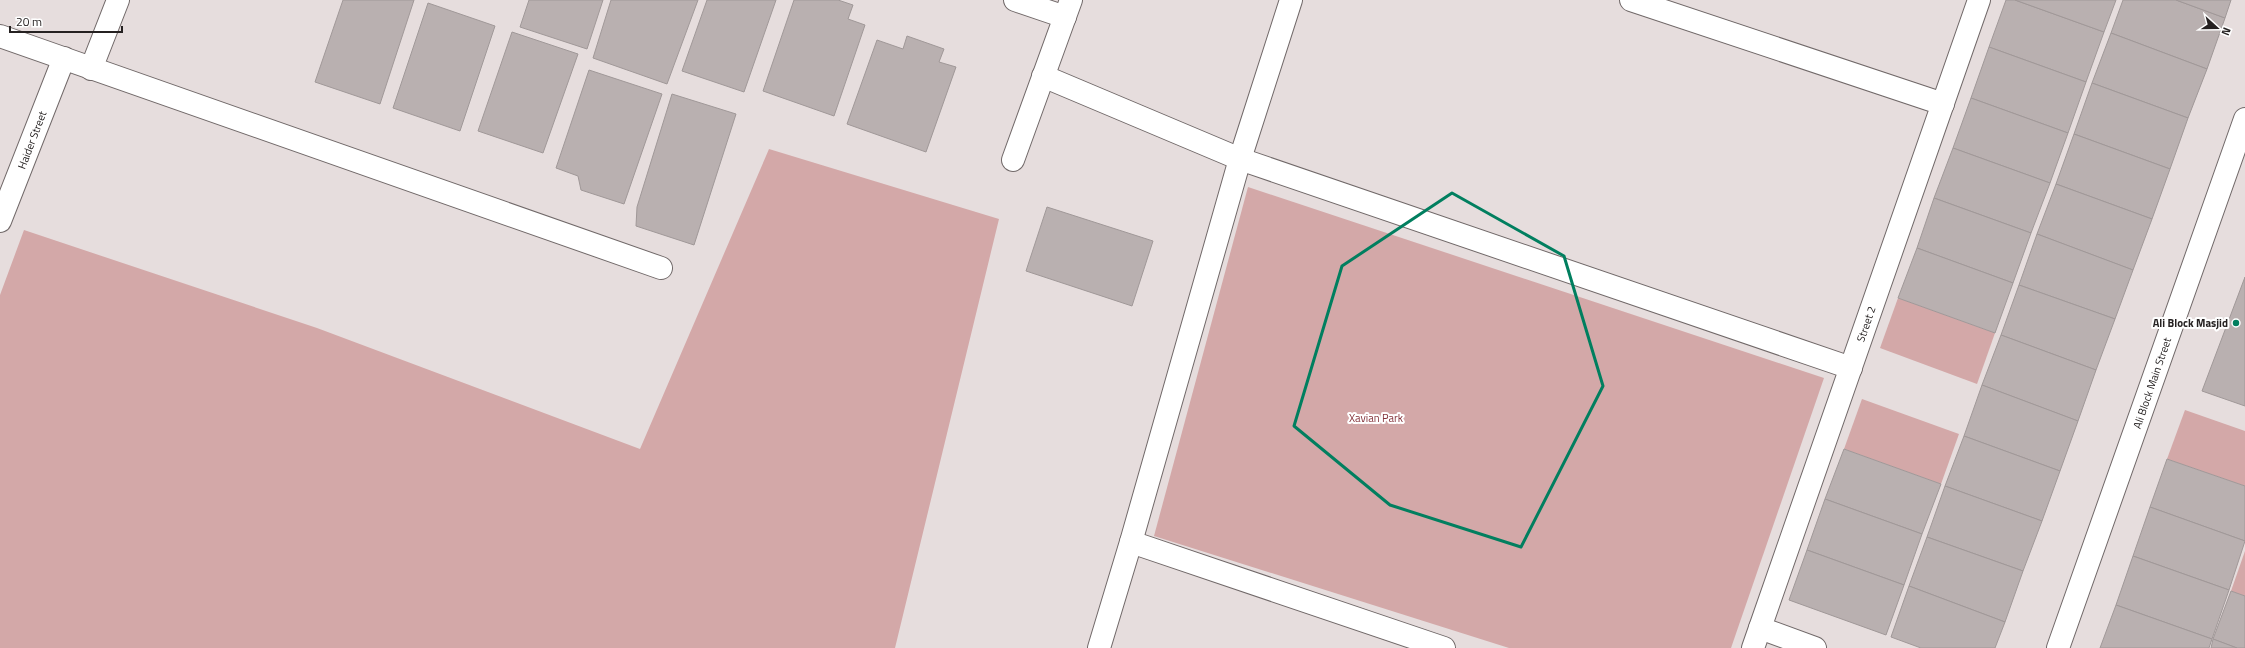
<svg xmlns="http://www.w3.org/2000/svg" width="2245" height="648" font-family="'Titillium Web',sans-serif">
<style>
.green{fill:#d3a8a8}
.building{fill:#b9b0b0;stroke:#a09898}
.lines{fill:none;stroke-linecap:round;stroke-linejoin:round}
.minor-casing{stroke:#716969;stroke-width:24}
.minor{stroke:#fff;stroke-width:22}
.marked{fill:none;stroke:#017f5f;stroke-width:3;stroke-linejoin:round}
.poi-dot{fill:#017f5f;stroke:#fff;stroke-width:1.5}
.labels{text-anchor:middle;stroke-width:4;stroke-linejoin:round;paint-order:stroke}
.street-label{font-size:11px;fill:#252121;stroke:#fff}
.poi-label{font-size:11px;font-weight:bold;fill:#252121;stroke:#fff;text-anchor:end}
.park-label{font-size:11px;fill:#84323a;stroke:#fff}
</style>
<rect width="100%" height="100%" fill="#e6dddd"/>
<g class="green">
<path d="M769 149 999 219 895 648H0V295L24 230 317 328 640 449Z"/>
<path d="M1248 187 1824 378 1731 648H1509L1154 536Z"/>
<path d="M1898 298 1995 333 1977 384 1880 348Z"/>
<path d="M1862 399 1959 434 1941 484 1844 449Z"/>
<path d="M2185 410 2245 431V486L2167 459Z"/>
<path d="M2245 551V596L2231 591Z"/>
</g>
<g class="building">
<path d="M343 0H414L380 104 315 82Z"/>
<path d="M529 0H603L587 49 520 27Z"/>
<path d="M611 0H698L667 84 593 58Z"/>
<path d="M707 0H776L744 92 682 71Z"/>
<path d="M794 0H838L853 5 848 19 865 25 834 116 763 91Z"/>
<path d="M2006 0H2015L2104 32 2086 82 1989 47Z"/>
<path d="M2015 0H2116L2104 32Z"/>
<path d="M2123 0H2176L2225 18 2207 69 2111 33Z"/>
<path d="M2176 0H2231L2225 18Z"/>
<path d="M428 3 495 26 460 131 393 108Z"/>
<path d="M512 32 578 54 543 153 478 131Z"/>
<path d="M2111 33 2207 69 2188 118 2092 83Z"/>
<path d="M907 36 944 49 939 62 956 67 926 152 847 124 877 40 903 49Z"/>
<path d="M1989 47 2086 82 2068 133 1971 98Z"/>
<path d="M589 70 662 94 624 204 581 190 578 176 556 168Z"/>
<path d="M2092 83 2188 118 2170 169 2074 134Z"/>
<path d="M672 94 736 114 694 245 636 226 637 207Z"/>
<path d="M1971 98 2068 133 2050 183 1953 148Z"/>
<path d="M2074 134 2170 169 2152 219 2056 184Z"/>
<path d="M1953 148 2050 183 2031 233 1934 198Z"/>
<path d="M2056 184 2152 219 2133 270 2037 234Z"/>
<path d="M1934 198 2031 233 2013 283 1917 248Z"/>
<path d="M1047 207 1153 241 1132 306 1026 271Z"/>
<path d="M2037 234 2133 270 2115 319 2019 285Z"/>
<path d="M1917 248 2013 283 1995 333 1898 298Z"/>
<path d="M2245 277V406L2202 391Z"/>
<path d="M2019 285 2115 319 2096 370 2001 335Z"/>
<path d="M2001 335 2096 370 2078 421 1982 385Z"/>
<path d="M1982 385 2078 421 2060 471 1964 436Z"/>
<path d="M1964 436 2060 471 2042 521 1945 486Z"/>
<path d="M1844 449 1941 484 1922 534 1825 499Z"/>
<path d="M2167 459 2245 486V541L2150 507Z"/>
<path d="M1945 486 2042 521 2023 571 1927 537Z"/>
<path d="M1825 499 1922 534 1904 585 1807 550Z"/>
<path d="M2150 507 2245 541 2229 590 2133 556Z"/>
<path d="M1927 537 2023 571 2005 622 1909 586Z"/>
<path d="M1807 550 1904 585 1886 635 1789 600Z"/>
<path d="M2133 556 2229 590 2212 639 2116 605Z"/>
<path d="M1909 586 2005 622 1995 648H1921L1891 637Z"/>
<path d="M2231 591 2245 596V648H2237L2213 639Z"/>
<path d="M2116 605 2212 639 2209 648H2100Z"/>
<path d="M2213 639 2237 648H2211Z"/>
</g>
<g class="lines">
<defs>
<g id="minor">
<path d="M1015 0 1065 17"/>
<path d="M1631 0 1943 104"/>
<path d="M0 36 661 268"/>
<path d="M91 69 118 0"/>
<path d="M1043 76 1240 159 1851 368"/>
<path d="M1013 160 1071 0"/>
<path d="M0 221 64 58"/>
<path d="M1131 542 1444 648"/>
<path d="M1760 628 1815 648"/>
<path d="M1099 648 1131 542 1240 159 1291 0"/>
<path d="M1753 648 1979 0"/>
<path d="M2058 648 2245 119"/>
</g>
</defs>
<use href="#minor" class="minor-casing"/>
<use href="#minor" class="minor"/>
</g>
<path class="marked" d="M1452 193 1564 256 1603 386 1521 547 1390 505 1294 426 1342 266Z"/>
<circle class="poi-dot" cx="2236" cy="323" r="4"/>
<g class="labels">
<g class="street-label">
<text transform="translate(32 140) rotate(-69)" y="4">Haider Street</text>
<text transform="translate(1866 324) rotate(-71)" y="4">Street 2</text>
<text transform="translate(2152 383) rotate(-71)" y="4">Ali Block Main Street</text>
</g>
<g class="poi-label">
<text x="2228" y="327">Ali Block Masjid</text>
</g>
<g class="park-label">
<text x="1376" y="422">Xavian Park</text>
</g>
</g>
<g transform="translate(2217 28) rotate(111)" stroke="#ffffff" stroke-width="3" paint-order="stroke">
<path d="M0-3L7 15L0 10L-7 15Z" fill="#252121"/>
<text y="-6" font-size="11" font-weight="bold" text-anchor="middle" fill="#252121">N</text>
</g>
<path d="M10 26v6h112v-6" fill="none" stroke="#252121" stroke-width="2"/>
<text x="16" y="26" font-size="12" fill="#252121" stroke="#ffffff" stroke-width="3" paint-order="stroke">20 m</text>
</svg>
